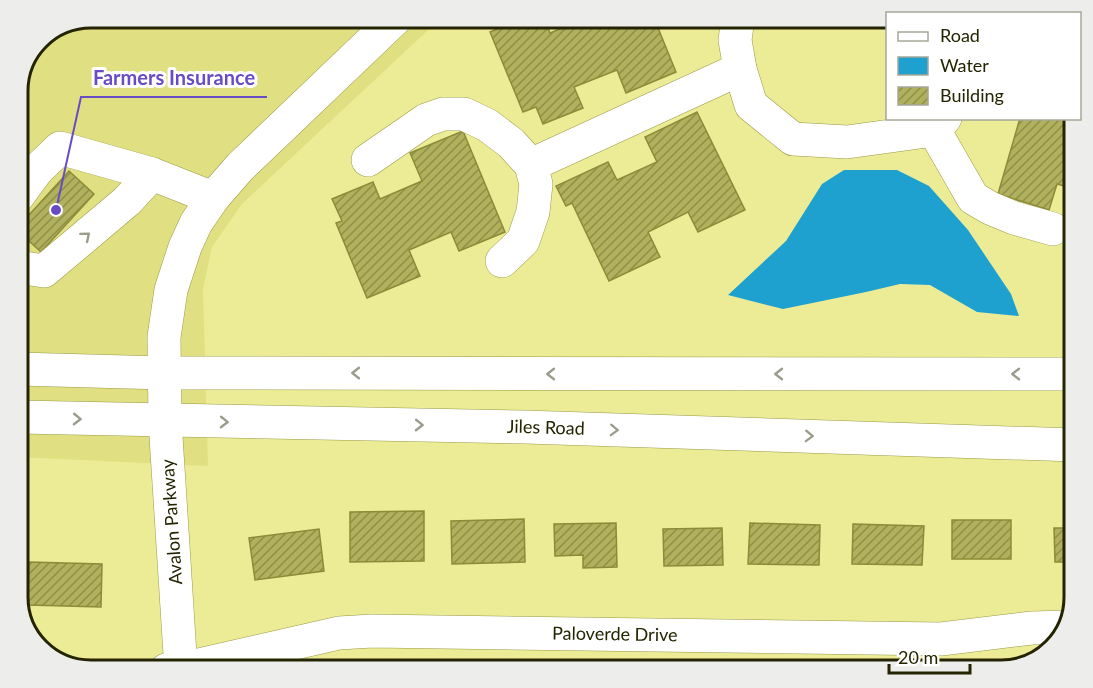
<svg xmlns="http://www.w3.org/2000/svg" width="1093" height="688" font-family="Lato,sans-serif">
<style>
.built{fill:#e0e082}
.water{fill:#1fa1cf}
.building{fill:url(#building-hatch);stroke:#8c8b37;stroke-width:1.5}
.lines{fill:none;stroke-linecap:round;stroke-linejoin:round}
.minor-casing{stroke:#9a9a46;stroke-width:34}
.minor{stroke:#fff;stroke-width:33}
.oneway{stroke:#9c9c8d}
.labels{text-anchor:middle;stroke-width:6;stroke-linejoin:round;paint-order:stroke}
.street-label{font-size:18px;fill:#242401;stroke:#fff}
.rim{fill:none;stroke:#242401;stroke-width:3}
.leader{fill:none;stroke:#674cc5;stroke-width:2}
.callout-dot{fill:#674cc5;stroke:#fff;stroke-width:2}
.callout-label{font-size:20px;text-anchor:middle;font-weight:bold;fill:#674cc5;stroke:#fff;stroke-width:6;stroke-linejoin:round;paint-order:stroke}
</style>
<defs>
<pattern id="building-hatch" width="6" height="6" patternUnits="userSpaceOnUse" patternTransform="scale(1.5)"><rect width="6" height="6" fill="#b0b05d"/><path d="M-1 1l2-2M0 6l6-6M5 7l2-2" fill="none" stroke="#8f8f4a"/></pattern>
</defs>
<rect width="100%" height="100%" fill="#ecec97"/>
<path class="built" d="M92 18H441L242 204 212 247 203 289 208 466 18 457V87L40 39Z"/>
<path class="water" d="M844 170H897L929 186 968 230 1011 294 1019 316 977 312 930 285 900 284 866 292 783 309 728 295 786 241 822 184Z"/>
<g class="building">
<path d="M524 18H544L550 33 587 18H654L676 72 626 93 617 70 574 87 583 108 543 124 536 107 523 112 490 32Z"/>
<path d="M697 112 745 210 698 232 688 212 648 232 660 257 609 281 572 203 566 206 556 186 608 162 617 180 657 162 645 137Z"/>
<path d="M1020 118H1075V189L1057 184 1049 210 998 194Z"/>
<path d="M463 131 505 232 459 251 451 232 409 250 420 276 367 298 336 223 342 221 332 199 373 182 380 199 422 181 410 153Z"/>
<path d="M69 171 94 194 41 252 18 231V227Z"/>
<path d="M424 511V561L350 562V512Z"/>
<path d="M524 519 525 562 452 564 451 521Z"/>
<rect x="952" y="520" width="59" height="39"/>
<path d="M616 523 617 567 583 568V555L555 556 554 524Z"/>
<path d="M750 523 820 525 819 565 748 564Z"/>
<path d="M853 524 924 526 922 565 852 564Z"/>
<path d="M722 528 723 565 664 566 663 529Z"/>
<path d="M1054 528H1075V562H1055Z"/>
<path d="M319 529 324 571 255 580 249 538Z"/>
<path d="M29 562 102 564 101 607 28 605Z"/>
</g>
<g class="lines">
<defs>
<g id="minor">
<path d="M738 18 735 40 740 69 751 105 793 139 847 142 934 130 945 118"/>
<path d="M934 130 973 198 990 208 1014 218 1053 229"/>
<path d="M368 160 426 120 443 114H464L487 125 511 143 531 165 536 184 533 212 523 241 502 261"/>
<path d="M531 165 740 69"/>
<path d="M18 196 37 170 60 148 152 174 213 198"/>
<path d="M18 267 44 271 127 201 152 174"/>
<path d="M18 369 164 373 1075 374"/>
<path id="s1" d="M18 417 525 427 1075 445"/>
<path id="s2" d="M166 670 181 669 339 633 372 631 941 639 1032 628 1066 627"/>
<path d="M181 670 165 421 164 337 171 290 185 247 196 223 213 198 240 167 396 18"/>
</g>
</defs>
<use href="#minor" class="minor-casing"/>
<use href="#minor" class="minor"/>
</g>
<defs><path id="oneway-chevron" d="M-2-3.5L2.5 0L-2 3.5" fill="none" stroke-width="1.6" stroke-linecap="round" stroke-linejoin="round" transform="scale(1.5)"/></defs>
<g class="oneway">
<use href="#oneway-chevron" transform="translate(86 236) rotate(-40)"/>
<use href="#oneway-chevron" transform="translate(356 373) rotate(-180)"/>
<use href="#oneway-chevron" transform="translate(551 374) rotate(-180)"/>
<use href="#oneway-chevron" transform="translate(779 374) rotate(-180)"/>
<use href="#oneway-chevron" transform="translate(1016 374) rotate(-180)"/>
<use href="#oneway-chevron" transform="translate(77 419) rotate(1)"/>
<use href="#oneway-chevron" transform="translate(224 422) rotate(1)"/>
<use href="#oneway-chevron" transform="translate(419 425) rotate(1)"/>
<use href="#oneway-chevron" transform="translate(614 430) rotate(2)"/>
<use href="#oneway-chevron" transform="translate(809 436) rotate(2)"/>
</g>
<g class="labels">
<g class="street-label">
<text dy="6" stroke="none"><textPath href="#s1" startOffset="528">Jiles Road</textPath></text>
<text transform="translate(172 522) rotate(-94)" y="6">Avalon Parkway</text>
<text dy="6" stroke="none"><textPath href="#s2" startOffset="453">Paloverde Drive</textPath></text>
</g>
</g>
<path d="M0 0H1093V688H0ZM91 28H1001A63 63 0 0 1 1064 91V597A63 63 0 0 1 1001 660H91A63 63 0 0 1 28 597V91A63 63 0 0 1 91 28Z" fill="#ededeb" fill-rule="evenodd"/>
<path class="rim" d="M91 28H1001A63 63 0 0 1 1064 91V597A63 63 0 0 1 1001 660H91A63 63 0 0 1 28 597V91A63 63 0 0 1 91 28Z"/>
<path class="leader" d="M56 210L81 97H267"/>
<circle class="callout-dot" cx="56" cy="210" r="6"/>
<g class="callout-label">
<text x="174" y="85">Farmers Insurance</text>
</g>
<rect x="886" y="12" width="195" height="108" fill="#ffffff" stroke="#a7a799" stroke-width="1.5"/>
<rect x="898" y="32" width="30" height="9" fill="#ffffff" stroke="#a7a799" stroke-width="1.5"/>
<text x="940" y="42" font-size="18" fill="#242401">Road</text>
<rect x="898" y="57" width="30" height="18" fill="#1fa1cf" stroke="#a7a799" stroke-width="1.5"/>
<text x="940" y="72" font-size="18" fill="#242401">Water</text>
<rect x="898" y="87" width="30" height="18" fill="url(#building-hatch)" stroke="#a7a799" stroke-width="1.5"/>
<text x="940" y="102" font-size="18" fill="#242401">Building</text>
<path d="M889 664v9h81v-9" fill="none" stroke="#242401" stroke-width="3"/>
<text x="898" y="664" font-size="18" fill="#242401" stroke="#ffffff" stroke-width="4.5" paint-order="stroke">20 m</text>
</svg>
